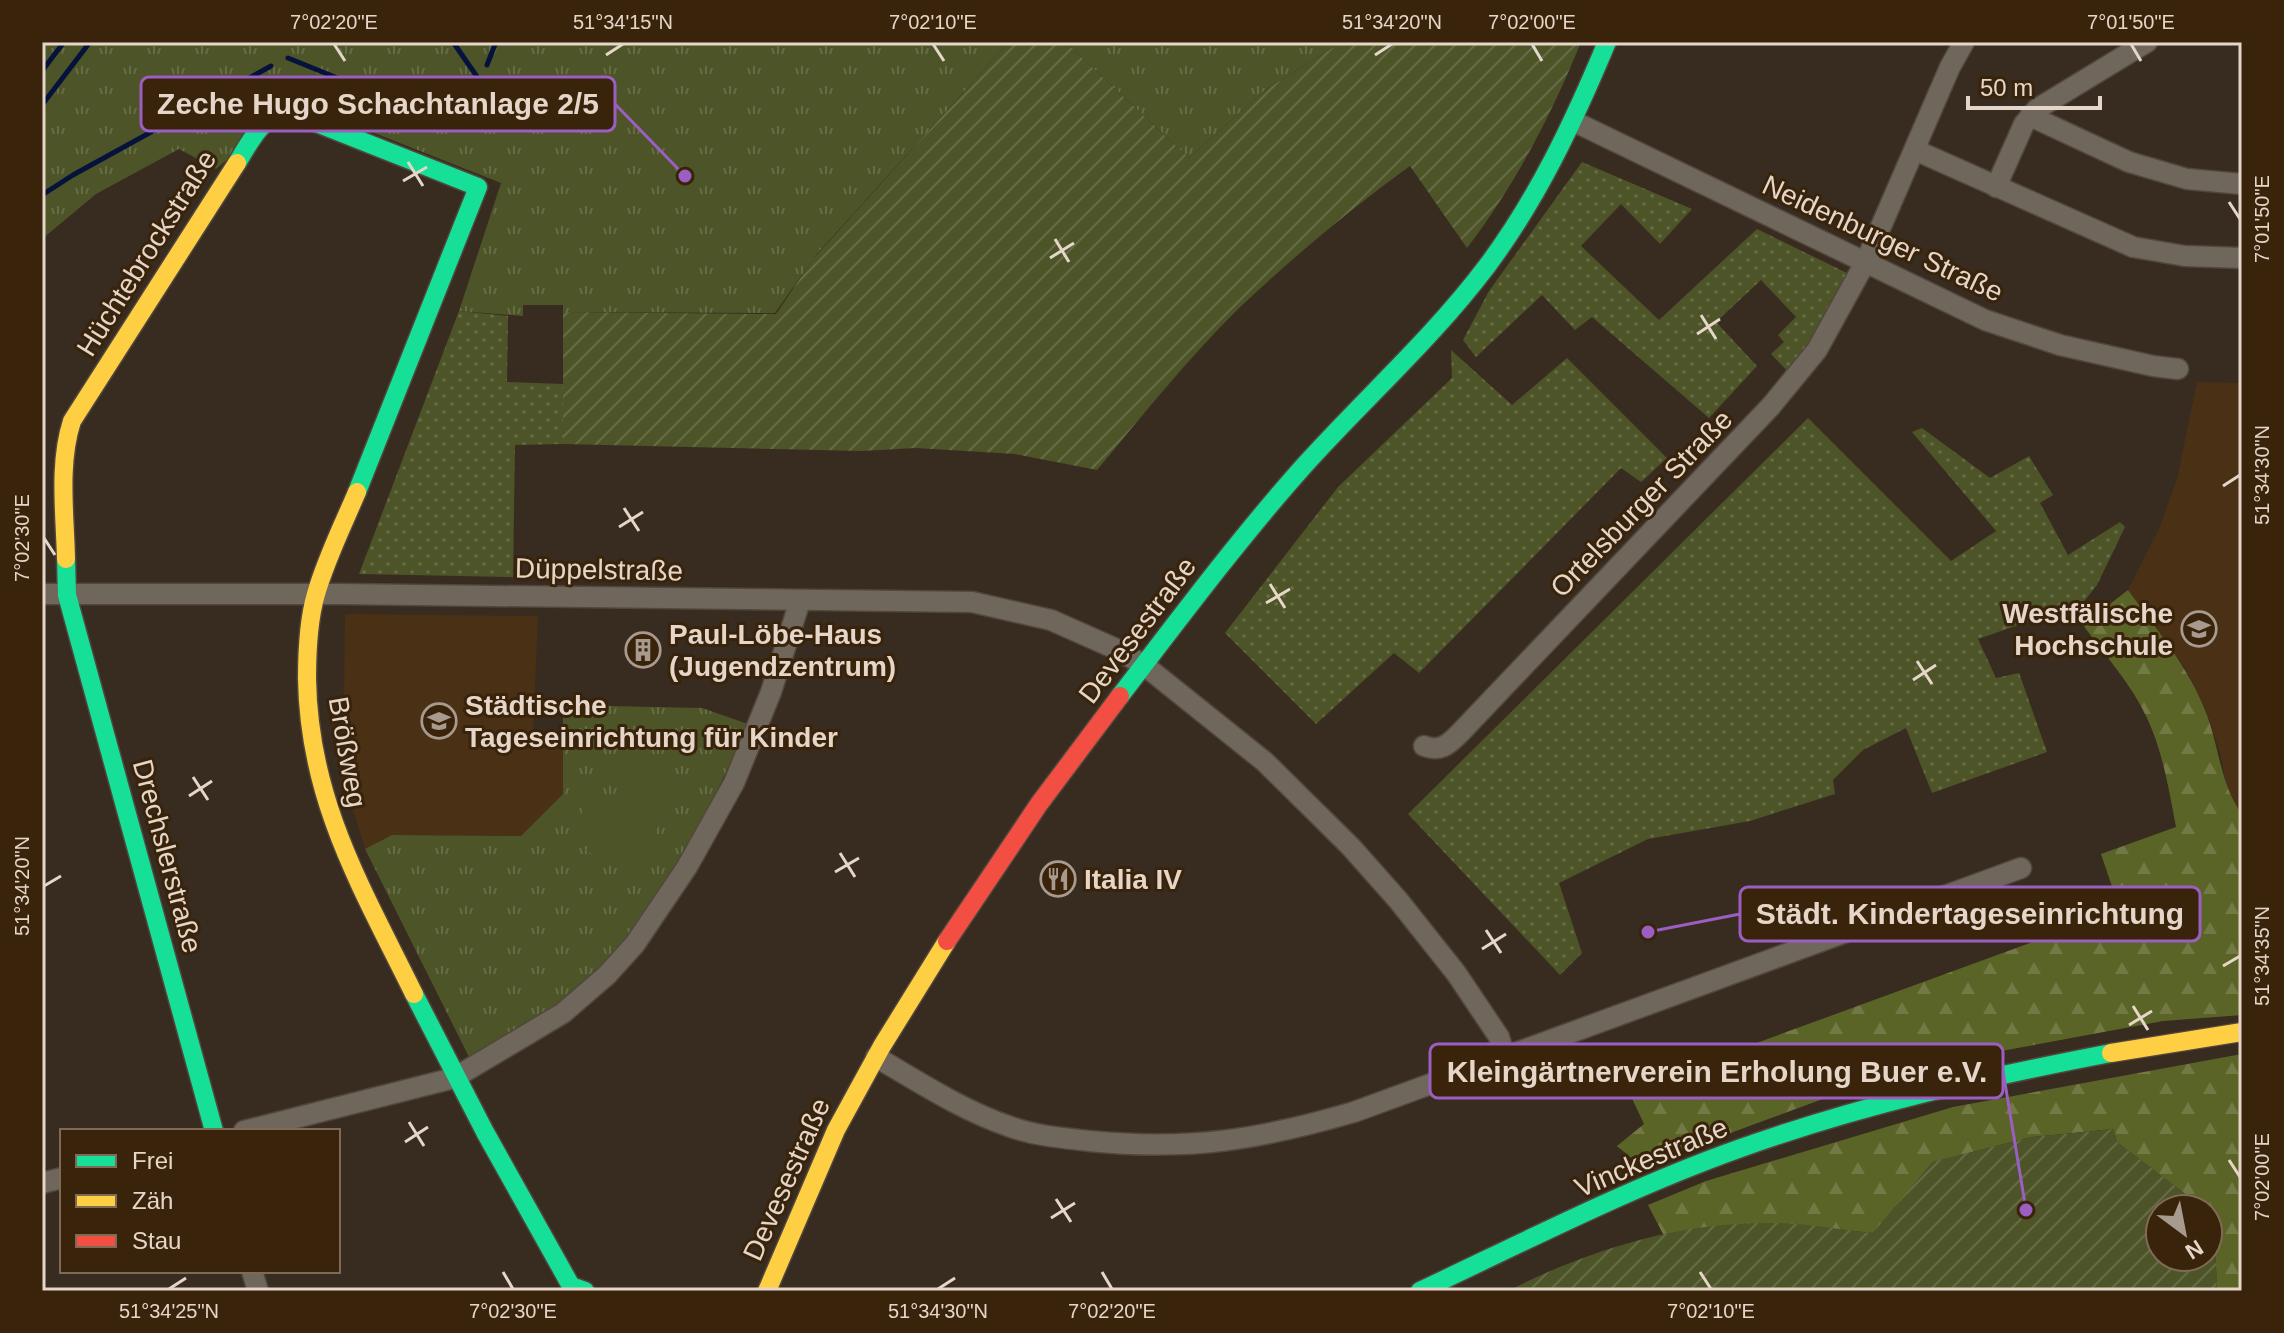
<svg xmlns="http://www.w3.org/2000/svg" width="2284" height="1333" font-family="Arial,sans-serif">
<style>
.built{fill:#4a3015}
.grass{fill:url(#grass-dots)}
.forest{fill:url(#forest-firs)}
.park{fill:url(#park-tufts)}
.garden{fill:url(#garden-furrows)}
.pitch{fill:#4d5428}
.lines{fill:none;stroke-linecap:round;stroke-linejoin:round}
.stream{stroke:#05133c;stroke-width:5}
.street-casing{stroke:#52473d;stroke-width:23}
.fast-casing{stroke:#52473d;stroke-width:21}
.slow-casing{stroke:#52473d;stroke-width:21}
.jam-casing{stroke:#52473d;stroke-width:21}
.street{stroke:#6f665c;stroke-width:20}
.fast{stroke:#16e098;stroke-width:18}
.slow{stroke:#ffcf43;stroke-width:18}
.jam{stroke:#f24e42;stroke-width:18}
.ticks{fill:none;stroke:#e5d6c9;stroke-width:3}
.labels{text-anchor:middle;stroke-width:6;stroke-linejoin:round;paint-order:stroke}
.street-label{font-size:28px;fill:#e5d6c9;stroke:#39230a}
.poi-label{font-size:28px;font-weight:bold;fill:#e5d6c9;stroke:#39230a;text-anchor:start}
.leader{fill:none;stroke:#9b5fc2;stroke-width:3}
.callout-dot{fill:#9b5fc2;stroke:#39230a;stroke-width:3}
.callout{fill:#39230a;stroke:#9b5fc2;stroke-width:3}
.callout-label{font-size:30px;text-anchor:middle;font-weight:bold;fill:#e5d6c9}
.neatline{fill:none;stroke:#e5d6c9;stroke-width:3}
.ticks-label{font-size:20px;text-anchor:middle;fill:#e5d6c9}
</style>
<defs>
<pattern id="grass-dots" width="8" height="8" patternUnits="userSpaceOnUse" patternTransform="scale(2)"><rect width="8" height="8" fill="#4d5428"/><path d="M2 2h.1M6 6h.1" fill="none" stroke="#666c46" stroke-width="1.8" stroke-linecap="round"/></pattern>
<pattern id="forest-firs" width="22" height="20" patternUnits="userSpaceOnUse" patternTransform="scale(2)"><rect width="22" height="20" fill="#5b6427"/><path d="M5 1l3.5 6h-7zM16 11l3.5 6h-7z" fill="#727945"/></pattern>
<pattern id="park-tufts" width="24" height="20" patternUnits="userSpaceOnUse" patternTransform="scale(2)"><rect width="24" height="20" fill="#4d5428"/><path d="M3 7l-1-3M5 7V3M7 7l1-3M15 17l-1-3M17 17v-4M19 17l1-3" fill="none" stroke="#666c46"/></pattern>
<pattern id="garden-furrows" width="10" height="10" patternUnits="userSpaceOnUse" patternTransform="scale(2)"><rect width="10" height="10" fill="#4d5428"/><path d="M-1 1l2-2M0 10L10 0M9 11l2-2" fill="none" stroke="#666c46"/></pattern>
</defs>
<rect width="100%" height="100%" fill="#382c20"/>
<g class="built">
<path d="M2197 382 2242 383V814L2229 797 2220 752 2205 708 2185 668 2128 590 2159 529 2177 479Z"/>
<path d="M345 614 538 616 533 734H564L563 794 521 836 392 835 365 849 343 776Z"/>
</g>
<g class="grass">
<path d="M1582 162 1692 209 1660 244 1621 204 1581 246 1659 320 1757 229 1851 275 1824 325 1790 374 1771 354 1784 342 1778 335 1796 317 1761 280 1716 322 1757 366 1709 418 1592 317 1575 330 1542 295 1476 357 1463 340 1489 291Z"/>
<path d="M459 311 508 316 507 382 563 384V444L515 445 513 577 359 574Z"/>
<path d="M1451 350 1512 405 1567 358 1667 458 1641 482 1621 468 1419 673 1394 653 1316 724 1225 633 1338 487 1452 378Z"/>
<path d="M1808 418 1951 561 1996 531 1912 432 1922 428 1990 478 2029 456 2053 495 2040 503 2068 555 2120 522 2125 527 2097 585 2073 615 2027 622 1978 639 1996 678 2019 673 2047 752 1932 793 1906 728 1863 750 1833 780 1835 794 1750 821 1648 839 1559 883 1582 953 1560 975 1408 814Z"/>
</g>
<g class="forest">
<path d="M2128 590C2156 629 2187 665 2205 710 2219 744 2220 785 2242 814V1015L2163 1021 1904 1069 1641 1166 1617 1146 1644 1124 1628 1090 2120 910 2101 854 2176 827C2169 790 2163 752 2147 718 2132 685 2105 655 2083 625Z"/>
<path d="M2242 1054V1291H2217L2214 1216 2117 1142 2113 1129 2031 1137 1933 1162 1873 1233 1776 1223 1663 1234 1648 1205 1706 1181 1953 1107Z"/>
</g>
<g class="park">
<path d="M42 42H1009L816 255 775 313 563 312V305H523V316L459 311 501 183 296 102 216 169 179 149 96 194 42 239Z"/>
<path d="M1065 42H1342L1265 90 1189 158Z"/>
<path d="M563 705 702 708 748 724C704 822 651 935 564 1001 534 1024 502 1040 469 1057L365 849 392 835 521 836 563 794Z"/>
</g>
<g class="garden">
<path d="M1009 42H1065L1189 158 1265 90 1342 42H1581C1551 116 1515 185 1467 248L1410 166C1349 210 1292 258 1237 310 1187 360 1142 416 1097 470L1015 454 915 448 861 451 563 444V312L776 314 813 259Z"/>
<path d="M2114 1129 2117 1142 2205 1209H2160V1257H2208V1211L2214 1216 2217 1291H1508C1590 1249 1682 1221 1774 1223 1807 1223 1840 1230 1873 1233L1932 1162 2031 1137Z"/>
</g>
<g class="pitch">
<path d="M633 757 681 781 634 875 586 851Z"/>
<path d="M591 794 605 801 591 830 577 824Z"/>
</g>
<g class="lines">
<g class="stream">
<path d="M453 42 480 81 474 92"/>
<path d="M288 58 456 126 463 124 471 99"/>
<path d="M487 65 496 42"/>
<path d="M42 71 64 42"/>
<path d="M42 105 90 42"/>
<path d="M42 195 73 175 271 66"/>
</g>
<defs>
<g id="street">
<path d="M2030 116 2129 162 2187 179 2242 184"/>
<path d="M1575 122 1985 320 2060 345 2153 366 2178 369"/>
<path d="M1915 150 2133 247 2185 256 2242 258"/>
<path d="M1996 187 2024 124 2037 109 2147 42"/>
<path d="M42 594H342L972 602 1051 620 1114 648 1144 665 1265 762 1351 847 1398 900 1456 973 1499 1037 1505 1057"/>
<path d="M1424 746C1440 752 1448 745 1459 734L1771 406 1817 350 1866 261 1950 67 1964 42"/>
<path d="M876 1057C919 1082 963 1111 1011 1127 1036 1136 1064 1138 1089 1141 1189 1151 1258 1140 1354 1112L2021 868"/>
<path d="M244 1131 454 1078 563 1013 607 975 635 944 687 867 734 783 771 692 800 601"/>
<path d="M42 1183 62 1178"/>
<path d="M252 1271 258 1291"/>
</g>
<g id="fast">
<path d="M237 163C250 142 261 118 286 111L478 187 357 492"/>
<path d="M66 559 67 595 214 1131"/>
<path d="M1120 696C1179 619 1238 540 1302 468 1363 400 1432 339 1487 266 1538 198 1574 121 1607 42"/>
<path d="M414 994 485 1132 571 1286 585 1291"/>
<path d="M1420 1291C1526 1241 1631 1187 1741 1148 1861 1105 1986 1077 2111 1053"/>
</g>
<g id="slow">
<path d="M357 492C343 525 326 559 316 594 308 621 307 651 307 679 309 801 362 888 414 994"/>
<path d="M66 559C65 514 58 464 72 421L237 163"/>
<path d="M2111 1053 2242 1032"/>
<path d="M767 1291 836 1130 882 1046 947 941"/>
</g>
<path id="jam" d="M947 941 1039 804 1120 696"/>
</defs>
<use href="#street" class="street-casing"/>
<use href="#fast" class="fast-casing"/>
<use href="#slow" class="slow-casing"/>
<use href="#jam" class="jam-casing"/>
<use href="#street" class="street"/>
<use href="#fast" class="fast"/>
<use href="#slow" class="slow"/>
<use href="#jam" class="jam"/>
</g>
<path class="ticks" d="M334 44 345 61M933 44 944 61M1532 44 1542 61M2131 44 2141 61M606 55 623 44M1375 55 1392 44M408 162 423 186M403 181 427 167M2229 202 2240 219M1055 239 1069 262M1050 258 1074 243M1701 315 1716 339M1697 334 1720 319M2223 486 2240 475M624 508 639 531M619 527 643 512M44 538 55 555M1270 584 1285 608M1266 603 1290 589M1917 661 1932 684M1913 680 1936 665M193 777 208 800M189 796 212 781M840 853 855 877M835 872 859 858M44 886 61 876M1486 930 1501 953M1482 949 1506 934M2223 966 2240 956M2133 1006 2148 1030M2129 1025 2152 1011M409 1122 424 1146M405 1142 428 1127M2229 1160 2240 1177M1056 1199 1071 1222M1051 1218 1075 1203M503 1272 513 1289M1102 1272 1112 1289M1700 1272 1711 1289M169 1289 186 1278M938 1289 955 1278"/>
<defs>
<symbol id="university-ring" viewBox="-11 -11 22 22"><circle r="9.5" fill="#39230a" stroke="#a89a8e" stroke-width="1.5"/><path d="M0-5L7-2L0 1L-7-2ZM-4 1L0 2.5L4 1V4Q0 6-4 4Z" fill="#a89a8e"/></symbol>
<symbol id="building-ring" viewBox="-11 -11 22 22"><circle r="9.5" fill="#39230a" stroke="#a89a8e" stroke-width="1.5"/><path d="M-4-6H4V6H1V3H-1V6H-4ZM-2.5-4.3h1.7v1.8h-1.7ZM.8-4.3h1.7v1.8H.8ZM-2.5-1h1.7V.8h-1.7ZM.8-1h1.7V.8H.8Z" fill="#a89a8e"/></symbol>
<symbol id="school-ring" viewBox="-11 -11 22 22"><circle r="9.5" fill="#39230a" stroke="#a89a8e" stroke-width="1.5"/><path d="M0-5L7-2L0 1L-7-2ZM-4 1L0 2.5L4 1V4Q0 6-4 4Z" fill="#a89a8e"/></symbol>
<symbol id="restaurant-ring" viewBox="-11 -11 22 22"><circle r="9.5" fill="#39230a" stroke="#a89a8e" stroke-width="1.5"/><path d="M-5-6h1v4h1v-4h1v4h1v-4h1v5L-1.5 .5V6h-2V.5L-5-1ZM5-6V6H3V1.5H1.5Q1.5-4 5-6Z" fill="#a89a8e"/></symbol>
</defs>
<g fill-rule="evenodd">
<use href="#university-ring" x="2179" y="609" width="40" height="40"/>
<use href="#building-ring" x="623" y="630" width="40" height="40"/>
<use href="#school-ring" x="419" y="701" width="40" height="40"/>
<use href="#restaurant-ring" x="1038" y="859" width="40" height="40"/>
</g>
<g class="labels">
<g class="street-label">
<text transform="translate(1883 238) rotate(25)" y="10">Neidenburger Straße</text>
<text transform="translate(146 253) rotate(-58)" y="10">Hüchtebrockstraße</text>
<text transform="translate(1641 503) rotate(-46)" y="10">Ortelsburger Straße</text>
<text transform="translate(599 569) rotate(1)" y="10">Düppelstraße</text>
<text transform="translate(1137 630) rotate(-53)" y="10">Devesestraße</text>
<text transform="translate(348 752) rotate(80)" y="10">Brößweg</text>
<text transform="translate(168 856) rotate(75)" y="10">Drechslerstraße</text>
<text transform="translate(1651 1157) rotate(-23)" y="10">Vinckestraße</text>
<text transform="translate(786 1179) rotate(-66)" y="10">Devesestraße</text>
</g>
<g class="poi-label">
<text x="2173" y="623" text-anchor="end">Westfälische<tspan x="2173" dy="32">Hochschule</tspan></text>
<text x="669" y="644">Paul-Löbe-Haus<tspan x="669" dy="32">(Jugendzentrum)</tspan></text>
<text x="465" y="715">Städtische<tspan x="465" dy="32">Tageseinrichtung für Kinder</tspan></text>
<text x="1084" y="889">Italia IV</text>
</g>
</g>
<path class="leader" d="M685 176L615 104M1648 932L1740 914M2026 1210L2003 1071"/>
<g class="callout-dot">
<circle cx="685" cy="176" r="8"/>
<circle cx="1648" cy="932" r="8"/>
<circle cx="2026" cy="1210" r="8"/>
</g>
<g class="callout">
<rect x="141" y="77" width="474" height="54" rx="8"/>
<rect x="1740" y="887" width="460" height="54" rx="8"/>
<rect x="1430" y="1044" width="573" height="54" rx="8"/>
</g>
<g class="callout-label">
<text x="378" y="114">Zeche Hugo Schachtanlage 2/5</text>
<text x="1970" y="924">Städt. Kindertageseinrichtung</text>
<text x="1717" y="1082">Kleingärtnerverein Erholung Buer e.V.</text>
</g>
<rect width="2284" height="1333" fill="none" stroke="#39230a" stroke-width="88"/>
<rect x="60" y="1129" width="280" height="144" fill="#39230a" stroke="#7e6b56" stroke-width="2"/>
<rect x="76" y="1155" width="40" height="12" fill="#16e098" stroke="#7e6b56" stroke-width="2"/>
<text x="132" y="1169" font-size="24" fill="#e5d6c9">Frei</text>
<rect x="76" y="1195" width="40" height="12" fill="#ffcf43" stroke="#7e6b56" stroke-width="2"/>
<text x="132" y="1209" font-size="24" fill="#e5d6c9">Zäh</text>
<rect x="76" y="1235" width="40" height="12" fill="#f24e42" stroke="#7e6b56" stroke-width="2"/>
<text x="132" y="1249" font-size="24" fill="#e5d6c9">Stau</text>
<g transform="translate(2184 1233) rotate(148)"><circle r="38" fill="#39230a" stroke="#7e6b56" stroke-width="2"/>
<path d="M0-6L14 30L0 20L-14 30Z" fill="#a89a8e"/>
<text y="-12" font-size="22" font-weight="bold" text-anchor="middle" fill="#e5d6c9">N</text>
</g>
<path d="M1968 96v12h132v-12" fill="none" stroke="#e5d6c9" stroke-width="4"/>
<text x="1980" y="96" font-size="24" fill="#e5d6c9" stroke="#39230a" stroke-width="6" paint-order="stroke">50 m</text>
<rect x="44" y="44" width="2196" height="1245" class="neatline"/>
<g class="ticks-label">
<text x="334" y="29">7°02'20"E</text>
<text x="623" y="29">51°34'15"N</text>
<text x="933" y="29">7°02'10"E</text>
<text x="1392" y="29">51°34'20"N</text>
<text x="1532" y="29">7°02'00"E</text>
<text x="2131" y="29">7°01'50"E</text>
<text transform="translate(2262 219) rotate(-90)" y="7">7°01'50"E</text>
<text transform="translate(2262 475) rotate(-90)" y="7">51°34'30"N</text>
<text transform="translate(22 538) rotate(-90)" y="7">7°02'30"E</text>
<text transform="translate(22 886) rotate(-90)" y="7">51°34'20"N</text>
<text transform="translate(2262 956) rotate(-90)" y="7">51°34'35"N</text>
<text transform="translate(2262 1177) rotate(-90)" y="7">7°02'00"E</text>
<text x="169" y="1318">51°34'25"N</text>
<text x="513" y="1318">7°02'30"E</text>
<text x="938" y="1318">51°34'30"N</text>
<text x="1112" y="1318">7°02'20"E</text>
<text x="1711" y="1318">7°02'10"E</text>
</g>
</svg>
